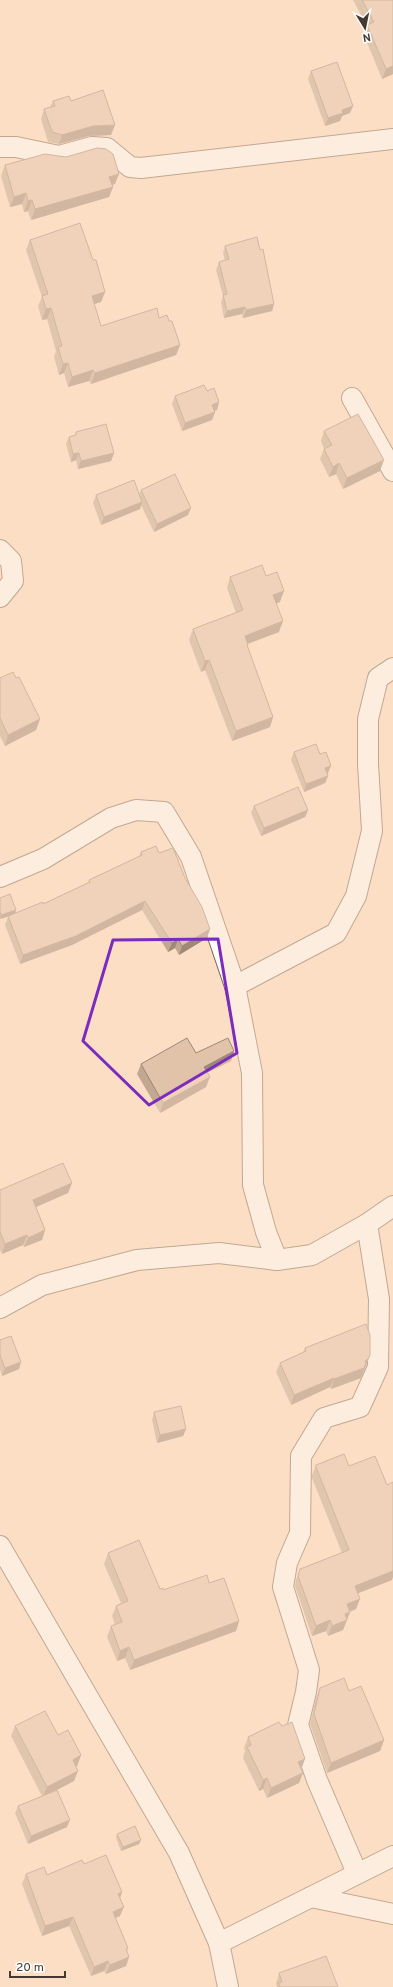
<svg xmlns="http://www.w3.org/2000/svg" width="393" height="1987" font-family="Overpass,sans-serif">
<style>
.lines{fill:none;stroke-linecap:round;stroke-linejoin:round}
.minor-casing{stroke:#7f654e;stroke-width:22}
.minor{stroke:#fff;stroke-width:20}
.wall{fill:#c2a892}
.shaded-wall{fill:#9e8877}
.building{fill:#e1c3aa;stroke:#9e8877}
.marked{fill:none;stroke:#7b2cbf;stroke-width:3;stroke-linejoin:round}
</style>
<rect width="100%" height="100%" fill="#fcdec4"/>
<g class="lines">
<defs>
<g id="minor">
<path d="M0 147H16L59 156 92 147 107 148 130 167 141 168 393 139"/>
<path d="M352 398 393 471"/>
<path d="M0 550 11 561 13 581 0 597"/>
<path d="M0 877 43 859 111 818 136 810 164 812 191 857 235 986 252 1073 253 1185 266 1232 277 1260"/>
<path d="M235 986 336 933 356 896 372 831 368 764V719L378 678 393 668"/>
<path d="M0 1308 42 1285 137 1260 219 1253 277 1260 312 1255 367 1224 393 1206"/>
<path d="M0 1546 179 1853 219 1943 228 1987"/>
<path d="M357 1873 317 1780 298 1725 306 1692 309 1670 283 1587 287 1563 300 1533 301 1456 324 1418 360 1407 378 1367 379 1299 367 1224"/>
<path d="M311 1897 393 1914"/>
<path d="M219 1943 393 1856"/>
</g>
</defs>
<use href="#minor" class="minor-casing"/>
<use href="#minor" class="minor"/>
</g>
<g class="wall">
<path d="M353 0H393V74L382 79 364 35 367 26Z"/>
<path d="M311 71 350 113 342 116 340 121 325 126 308 79Z"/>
<path d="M53 101H71L111 135 89 136 59 144 48 142 41 119 44 109 50 107Z"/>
<path d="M5 165 115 184 112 185 113 187 109 197 31 220 28 211 24 212 22 204 10 207 1 176Z"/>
<path d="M30 240 93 260 105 292 101 302 94 304 101 326 159 318 169 321 180 345 176 355 91 384 89 381 68 387 64 373 59 375 54 357 56 351 47 319 42 320 38 306 42 297 26 250Z"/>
<path d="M225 246 274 304 272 311 243 318 242 314 224 318 221 302 223 296 216 270 219 262 225 261 223 253Z"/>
<path d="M207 391 217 410 214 411 215 412 212 420 182 431 172 404 175 396Z"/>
<path d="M324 431 380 471 343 489 336 474 329 477 320 459 324 449 321 441Z"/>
<path d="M76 432 114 453 111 461 78 469 76 460 71 462 66 444 69 437 75 435Z"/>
<path d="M141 490 188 515 154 532 141 505 140 509 101 525 93 503 96 495 139 494Z"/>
<path d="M266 576 280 602 276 603 279 632 248 644 247 648 273 717 270 727 232 741 205 670 201 672 189 640 193 629 236 613 227 588 230 577Z"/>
<path d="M0 678H16L40 719 36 730 5 746 0 736Z"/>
<path d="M294 752 320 754 328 773H327L328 776 325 783 304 792 291 760Z"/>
<path d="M254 806 308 810 305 817 261 836 251 813Z"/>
<path d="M141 852 159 853 207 938 179 955 175 948 168 952 142 910 72 945 20 964 5 925 8 917 0 919V898L15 913 43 904 88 883 89 880 139 857Z"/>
<path d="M234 1051 231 1061 207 1073 206 1087 160 1113 137 1074 141 1064 196 1053Z"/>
<path d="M72 1183 68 1193 36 1207 45 1230 42 1240 24 1247 23 1245 2 1254 0 1250V1190Z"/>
<path d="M0 1340 19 1369 2 1376 0 1369Z"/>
<path d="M305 1348 370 1355 361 1378 331 1389 330 1387 291 1405 276 1372 280 1363 303 1352Z"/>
<path d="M154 1412 186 1429 183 1436 157 1443 152 1420Z"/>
<path d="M316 1465 392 1580 358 1593 356 1609 350 1612 343 1630 328 1636 326 1631 312 1636 295 1586 296 1580 300 1569 342 1553 312 1478V1475Z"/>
<path d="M108 1553 160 1589 163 1590 209 1583 239 1621 236 1631 130 1670 125 1658 117 1661 107 1637 111 1626 115 1625 112 1616 116 1606 121 1603 104 1564Z"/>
<path d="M320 1688 349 1691 384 1740 380 1751 327 1773 310 1724 316 1698Z"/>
<path d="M15 1726 58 1735 81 1755 77 1766H76L74 1781 57 1790 67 1827 28 1844 15 1813 18 1806 42 1796 11 1736Z"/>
<path d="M248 1737 301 1769 303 1773 299 1783 267 1798 263 1789 259 1791 243 1758 245 1751 244 1748Z"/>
<path d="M117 1834 141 1840 139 1844 121 1851 116 1838Z"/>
<path d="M84 1864 122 1892 120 1898V1916L115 1918 128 1948 127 1952 129 1957 126 1966 106 1974 104 1971 91 1976 69 1926 42 1936 22 1884 26 1874 47 1875Z"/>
<path d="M279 1973 338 1987H277L276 1984Z"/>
</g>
<g class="shaded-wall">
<path d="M393 66V74L382 79 386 69Z"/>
<path d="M353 106 350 113 342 116 340 121 325 126 328 118 342 110Z"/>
<path d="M115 125 111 135 89 136 59 144 62 135 93 126Z"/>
<path d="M119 174 115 184 106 187 109 177Z"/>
<path d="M113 187 109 197 31 220 35 209Z"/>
<path d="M26 193 22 204 10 207 14 197Z"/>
<path d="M32 200 28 211 24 212 28 201Z"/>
<path d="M105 292 101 302 88 306 92 296Z"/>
<path d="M274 304 272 311 243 318 246 310Z"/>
<path d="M245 307 242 314 224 318 227 311Z"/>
<path d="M51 308 47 319 42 320 46 309Z"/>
<path d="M180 345 176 355 91 384 95 373Z"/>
<path d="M68 363 64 373 59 375 63 364Z"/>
<path d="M93 370 89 381 68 387 72 377Z"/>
<path d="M219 402 217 410 209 412 212 405Z"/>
<path d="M215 412 212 420 182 431 185 423Z"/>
<path d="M79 453 76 460 71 462 73 454Z"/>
<path d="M114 453 111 461 78 469 81 461Z"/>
<path d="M384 460 380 471 343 489 347 478Z"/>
<path d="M339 463 336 474 329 477 333 467Z"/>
<path d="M142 502 140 509 101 525 104 517Z"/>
<path d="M191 508 188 515 154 532 157 524Z"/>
<path d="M284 591 280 602 270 606 273 595Z"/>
<path d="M283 621 279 632 241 646 245 636Z"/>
<path d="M209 660 205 670 201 672 205 661Z"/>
<path d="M273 717 270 727 232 741 236 731Z"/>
<path d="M40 719 36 730 5 746 8 735Z"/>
<path d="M331 766 328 773 322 775 325 768Z"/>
<path d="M328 776 325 783 304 792 306 784Z"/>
<path d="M308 810 305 817 261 836 264 828Z"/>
<path d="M145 901 142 910 72 945 20 964 23 955Z"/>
<path d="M16 910 15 914 0 919 1 915Z"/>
<path d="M210 929 207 938 179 955 182 946Z"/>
<path d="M178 939 175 948 168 952 172 943Z"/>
<path d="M234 1051 231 1061 200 1076 204 1067Z"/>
<path d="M210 1077 206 1087 160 1113 163 1103Z"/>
<path d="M72 1183 68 1193 29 1210 33 1200Z"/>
<path d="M45 1230 42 1240 24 1247 28 1238Z"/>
<path d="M27 1235 23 1245 2 1254 5 1244Z"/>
<path d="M370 1355 361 1378 331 1389 334 1379 365 1361Z"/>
<path d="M21 1362 19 1369 2 1376 5 1368Z"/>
<path d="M334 1378 330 1387 291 1405 294 1395Z"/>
<path d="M186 1429 183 1436 157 1443 160 1435Z"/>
<path d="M393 1567V1577L392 1580 351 1596 355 1586Z"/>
<path d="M360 1599 356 1609 343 1614 347 1604Z"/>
<path d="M350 1612 343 1630 328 1636 332 1626 345 1614Z"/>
<path d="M330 1620 326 1631 312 1636 316 1626Z"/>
<path d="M239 1621 236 1631 130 1670 134 1660Z"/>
<path d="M129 1647 125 1658 117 1661 120 1651Z"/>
<path d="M384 1740 380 1751 327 1773 331 1763Z"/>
<path d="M81 1755 77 1766 69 1770 73 1760Z"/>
<path d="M305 1759 301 1770 298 1762Z"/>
<path d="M78 1771 74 1781 43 1797 47 1787Z"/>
<path d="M303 1773 299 1783 267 1798 271 1788Z"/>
<path d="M267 1778 263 1789 259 1791 263 1780Z"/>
<path d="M70 1820 67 1827 28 1844 31 1836Z"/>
<path d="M141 1840 139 1844 121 1851 123 1847Z"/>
<path d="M122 1892 119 1901 118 1894Z"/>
<path d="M124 1907 120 1916 109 1921 113 1912Z"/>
<path d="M73 1917 69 1926 42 1936 45 1926Z"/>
<path d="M129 1957 126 1966 106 1974 110 1965Z"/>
<path d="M108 1961 104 1971 91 1976 94 1967Z"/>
</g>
<g class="building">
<path d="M362 0H393V66L386 69 367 25 374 22Z"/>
<path d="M337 62 353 106 342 110 343 113 328 118 311 71Z"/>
<path d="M103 90 115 125 93 126 62 135 52 132 44 109 55 106 53 101 69 96 71 101Z"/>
<path d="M97 148 106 149 113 154 119 174 109 177 113 187 35 209 32 200 28 201 26 193 14 197 5 165 45 154 66 157Z"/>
<path d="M80 223 93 260H96L105 292 92 296 101 326 157 308 159 318 167 315 169 321H172L180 345 95 373 93 370 72 377 68 363 63 364 58 347 62 346 51 308 46 309 42 296 48 294 30 240Z"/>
<path d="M257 237 260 250 263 249 274 304 246 310 245 307 227 311 223 295 227 294 219 262 229 259 225 246Z"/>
<path d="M204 385 207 391 214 388 219 402 212 405 215 412 185 423 175 396Z"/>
<path d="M358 414 384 460 347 478 339 463 333 467 324 449 332 445 324 431Z"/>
<path d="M106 424 114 453 81 461 79 453 73 454 69 437 76 435V432Z"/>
<path d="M175 474 191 508 157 524 141 490Z"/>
<path d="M134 480 142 502 104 517 96 495Z"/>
<path d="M262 565 266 576 277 572 284 591 273 595 283 621 245 636 248 645H247L273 717 236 731 209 660 205 661 193 629 243 610 230 577Z"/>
<path d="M13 672 16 678 19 677 40 719 8 735 0 718V678Z"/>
<path d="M316 744 320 754 326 752 331 766 325 768 328 776 306 784 294 752Z"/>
<path d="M298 787 308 810 264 828 254 806Z"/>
<path d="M156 846 159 853 173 848 185 878 202 907 210 929 182 946 178 939 172 943 145 901 76 936 23 955 8 916 43 902V904L90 882 89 880 142 855 141 852Z"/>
<path d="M10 894 16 910 1 915 0 912V898Z"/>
<path d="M187 1038 196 1053 228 1038 234 1051 204 1067 210 1077 163 1103 141 1064Z"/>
<path d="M63 1163 72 1183 33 1200 45 1230 28 1238 27 1235 5 1244 0 1232V1190Z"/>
<path d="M366 1324 370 1335V1355L368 1359 365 1361 366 1363 364 1368 334 1379V1378L294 1395 280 1363 306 1351 305 1348Z"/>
<path d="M11 1336 21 1362 5 1368 0 1355V1340Z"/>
<path d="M181 1406 186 1429 160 1435 154 1412Z"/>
<path d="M344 1454 349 1466 375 1456 387 1485 393 1482V1571L355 1586 360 1599 347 1604 350 1612 345 1614 347 1620 332 1626 330 1620 316 1626 298 1576 300 1569 349 1550 316 1467V1465Z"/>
<path d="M139 1540 160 1589 163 1588V1590L207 1575 209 1583 224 1578 239 1621 134 1660 129 1647 120 1651 111 1626 122 1622 116 1606 128 1601 108 1553Z"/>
<path d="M344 1678 349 1691 361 1686 384 1740 331 1763 314 1714 320 1688Z"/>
<path d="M45 1711 58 1735 68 1730 81 1755 73 1760 78 1771 47 1787 15 1726Z"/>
<path d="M279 1722 282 1726 292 1722 305 1759 298 1762 303 1773 271 1788 267 1778 263 1780 247 1747 251 1745 248 1737Z"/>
<path d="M57 1790 70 1820 31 1836 18 1806Z"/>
<path d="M135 1826 141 1840 123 1847 117 1834Z"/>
<path d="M106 1855 122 1892 118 1894 124 1907 113 1912 128 1948 126 1949 129 1957 110 1965 108 1961 94 1967 73 1917 45 1926 26 1874 44 1867 47 1875 82 1860 84 1864Z"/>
<path d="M326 1956 338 1987H280L278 1983 282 1982 279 1973Z"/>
</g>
<path d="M0 0H393V1987H0ZM218 939 237 1053 149 1105 83 1041 113 940Z" fill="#fcdec4" fill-opacity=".55" fill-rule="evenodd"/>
<path class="marked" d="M218 939 237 1053 149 1105 83 1041 113 940Z"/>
<g transform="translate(365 28) rotate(170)" stroke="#ffffff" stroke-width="3" paint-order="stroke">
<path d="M0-3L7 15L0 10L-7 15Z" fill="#463a30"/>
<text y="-6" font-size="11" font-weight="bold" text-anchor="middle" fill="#463a30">N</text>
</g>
<path d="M10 1971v6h55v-6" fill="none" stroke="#463a30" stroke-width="2"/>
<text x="16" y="1971" font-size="12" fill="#463a30" stroke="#ffffff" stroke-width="3" paint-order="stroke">20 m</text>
</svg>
